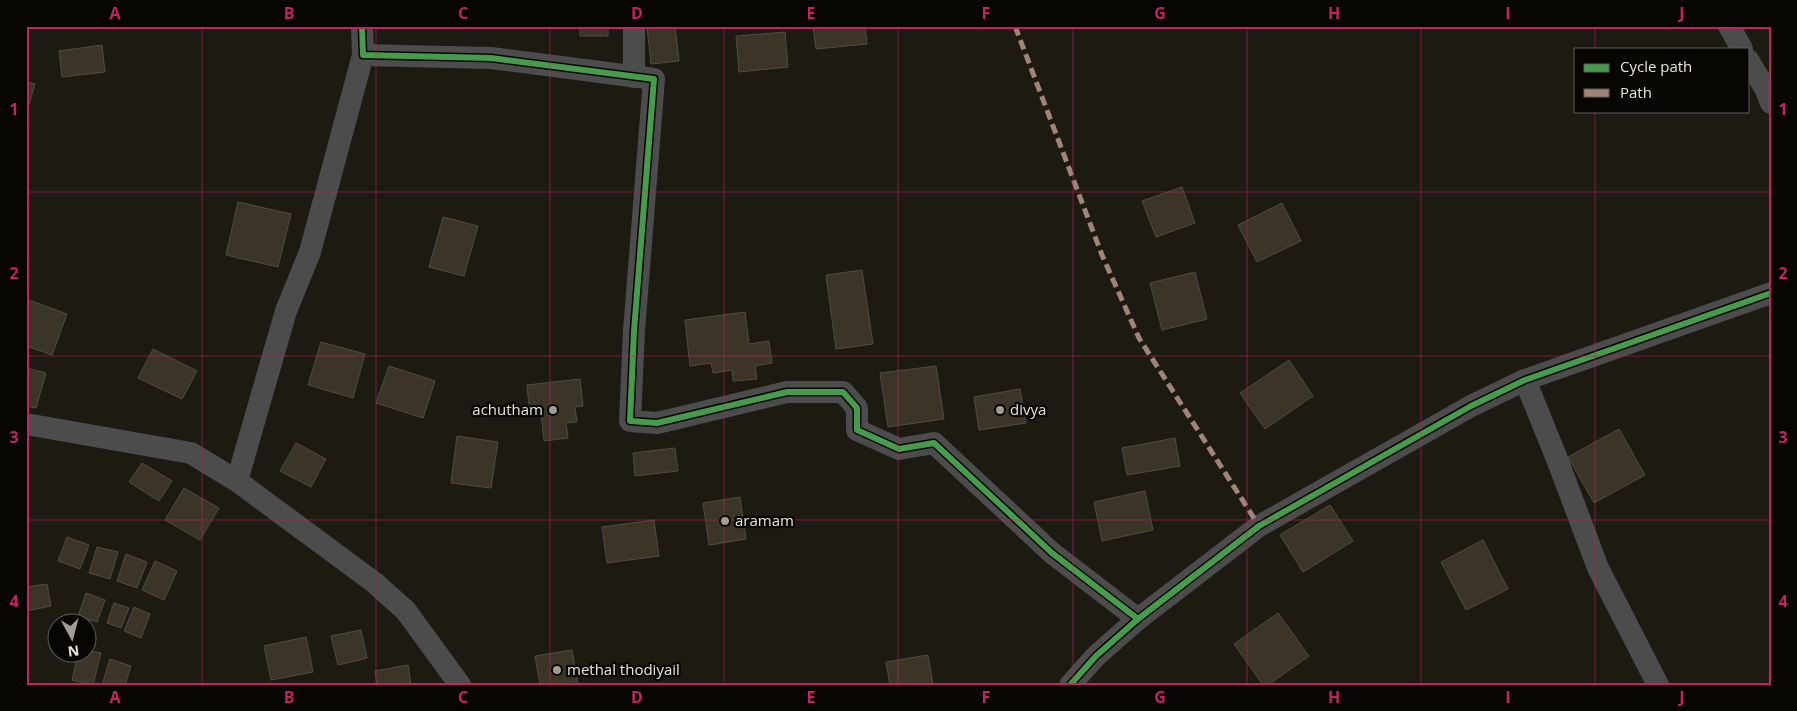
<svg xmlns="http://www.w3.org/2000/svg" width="1797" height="711" font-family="'Open Sans',sans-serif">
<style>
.building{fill:#3b3427;stroke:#504d46}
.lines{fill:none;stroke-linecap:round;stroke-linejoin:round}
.street{stroke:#4d4c4c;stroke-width:22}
.quiet{stroke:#a18479;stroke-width:5;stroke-dasharray:10 5;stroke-linecap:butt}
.cycleway-casing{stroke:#080603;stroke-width:9}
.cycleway{stroke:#469c4c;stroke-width:6}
.grid{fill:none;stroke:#c42261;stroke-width:1;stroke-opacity:0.55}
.poi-dot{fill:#a19d95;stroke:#080603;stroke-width:2}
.labels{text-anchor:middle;stroke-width:4.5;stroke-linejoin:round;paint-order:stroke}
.poi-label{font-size:15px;fill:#e8e4db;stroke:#080603;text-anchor:start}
.neatline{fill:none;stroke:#c42261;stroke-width:2}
.grid-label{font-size:16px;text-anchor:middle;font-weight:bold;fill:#c42261}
</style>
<rect width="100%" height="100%" fill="#1d1a12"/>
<g class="building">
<rect x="580" y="26" width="28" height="10"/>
<path d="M647 26H675L679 61 651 64Z"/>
<path d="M813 26H865L867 44 816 49Z"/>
<path d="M785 32 788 67 739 72 736 36Z"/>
<path d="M102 45 105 72 62 77 59 51Z"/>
<path d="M26 82 35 84 26 115Z"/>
<path d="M1182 187 1195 223 1156 237 1142 201Z"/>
<path d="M238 202 291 214 278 267 226 255Z"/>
<path d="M1282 203 1301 241 1257 262 1238 225Z"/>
<path d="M443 217 478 226 464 276 429 267Z"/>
<path d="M862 270 873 344 836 349 826 275Z"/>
<path d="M1195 272 1207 319 1162 330 1150 283Z"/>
<path d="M26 299 67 314 52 355 26 346Z"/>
<path d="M745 312 749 344 769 341 772 363 755 366 757 379 733 381 732 370 713 373 711 363 690 366 685 320Z"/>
<path d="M321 342 365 354 353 398 308 385Z"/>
<path d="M153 349 197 371 182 399 138 378Z"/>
<path d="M1289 360 1313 396 1265 429 1240 393Z"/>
<path d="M389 366 435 381 423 418 376 403Z"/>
<path d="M936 366 944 419 888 427 880 373Z"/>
<path d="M26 368 46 373 36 408 26 406Z"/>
<path d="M580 379 583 406 575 407 577 422 566 423 568 438 544 441 541 413 530 415 527 385Z"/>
<path d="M1020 389 1026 423 979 430 974 397Z"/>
<path d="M1619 429 1645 475 1594 503 1568 457Z"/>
<path d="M457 436 498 442 491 488 451 483Z"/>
<path d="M1175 438 1180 466 1127 475 1122 448Z"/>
<path d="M296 443 326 459 311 487 280 471Z"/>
<path d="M675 448 678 471 635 476 633 453Z"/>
<path d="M142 463 172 481 159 501 129 482Z"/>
<path d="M184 488 219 508 200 540 165 520Z"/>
<path d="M1145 491 1153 530 1102 541 1094 502Z"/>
<path d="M740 497 746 539 709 545 703 503Z"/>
<path d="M1330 505 1353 541 1303 572 1280 535Z"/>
<path d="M654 520 659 556 607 563 602 527Z"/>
<path d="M67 537 89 545 80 569 58 561Z"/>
<path d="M1483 540 1508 589 1466 610 1441 562Z"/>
<path d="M97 547 118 552 110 579 89 573Z"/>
<path d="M126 554 147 562 137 588 117 581Z"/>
<path d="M155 561 177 571 164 600 142 590Z"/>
<path d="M47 584 51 606 26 611V587Z"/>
<path d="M86 593 105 600 97 622 78 616Z"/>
<path d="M114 603 129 608 121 628 107 623Z"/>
<path d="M134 607 150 614 141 638 124 631Z"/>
<path d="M1278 613 1309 656 1268 685H1263L1234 644Z"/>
<path d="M361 630 367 658 338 665 331 636Z"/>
<path d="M306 637 313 672 271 680 264 646Z"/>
<path d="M88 650 101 653 93 685 72 680 78 654H88Z"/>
<path d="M572 650 578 685H540L535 656Z"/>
<path d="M928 655 933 685H890L886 662Z"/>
<path d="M110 659 131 666 125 685H102Z"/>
<path d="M408 665 411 685H377L375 671Z"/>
</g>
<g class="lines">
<g class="street">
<path d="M362 26 363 55 491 58 654 79 634 331 630 421 657 423 787 392H843L857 408V430L899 449 934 443 1052 553 1138 619"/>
<path d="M634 26V77"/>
<path d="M1729 26 1742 49"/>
<path d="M1748 60 1765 88 1771 103"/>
<path d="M1525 380 1557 459 1598 568 1658 685"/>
<path d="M26 424 191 453 237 481 375 583 406 611 460 685"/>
<path d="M237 481 286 311 310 252 363 55"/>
<path d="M1070 685 1096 656 1138 619 1259 526 1471 406 1525 380 1771 293"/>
</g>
<path class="quiet" d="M1015 26 1102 255 1139 338 1259 526"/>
<defs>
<g id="cycleway">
<path d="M362 26 363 55 491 58 654 79 634 331 630 421 657 423 787 392H843L857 408V430L899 449 934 443 1052 553 1138 619"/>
<path d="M1070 685 1096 656 1138 619 1259 526 1471 406 1525 380 1771 293"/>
</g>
</defs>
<use href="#cycleway" class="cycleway-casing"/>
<use href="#cycleway" class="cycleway"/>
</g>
<path class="grid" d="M202 26V685M376 26V685M550 26V685M724 26V685M898 26V685M1073 26V685M1247 26V685M1421 26V685M1595 26V49M1595 111V685M26 192H1771M26 356H1771M26 520H1771"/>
<g class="poi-dot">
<circle cx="553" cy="410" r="5"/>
<circle cx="1000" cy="410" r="5"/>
<circle cx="725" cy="521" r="5"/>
<circle cx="557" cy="670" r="5"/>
</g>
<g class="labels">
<g class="poi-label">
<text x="543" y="415" text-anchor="end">achutham</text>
<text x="1010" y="415">divya</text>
<text x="735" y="526">aramam</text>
<text x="567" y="675">methal thodiyail</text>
</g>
</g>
<rect width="1797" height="711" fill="none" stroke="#080603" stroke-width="55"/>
<rect x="1574" y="48" width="175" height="65" fill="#080603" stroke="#625f59"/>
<rect x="1584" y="64" width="25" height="8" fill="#469c4c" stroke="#625f59"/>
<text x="1620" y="72" font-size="15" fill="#e8e4db">Cycle path</text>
<rect x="1584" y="89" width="25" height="8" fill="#a18479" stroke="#625f59"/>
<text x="1620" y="98" font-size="15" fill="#e8e4db">Path</text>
<g transform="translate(72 638) rotate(173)"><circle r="24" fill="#080603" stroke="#625f59"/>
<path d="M0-4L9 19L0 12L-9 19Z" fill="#a19d95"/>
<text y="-8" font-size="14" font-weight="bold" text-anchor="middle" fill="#e8e4db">N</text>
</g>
<rect x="28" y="28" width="1742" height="656" class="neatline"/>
<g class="grid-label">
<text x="115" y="19">A</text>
<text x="289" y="19">B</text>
<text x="463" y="19">C</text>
<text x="637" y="19">D</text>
<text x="811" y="19">E</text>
<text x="986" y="19">F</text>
<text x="1160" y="19">G</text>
<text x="1334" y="19">H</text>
<text x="1508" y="19">I</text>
<text x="1682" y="19">J</text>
<text x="14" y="115">1</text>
<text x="1783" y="115">1</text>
<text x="14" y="279">2</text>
<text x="1783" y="279">2</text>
<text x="14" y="443">3</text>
<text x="1783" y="443">3</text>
<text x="14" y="607">4</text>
<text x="1783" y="607">4</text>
<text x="115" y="703">A</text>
<text x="289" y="703">B</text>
<text x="463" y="703">C</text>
<text x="637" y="703">D</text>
<text x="811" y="703">E</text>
<text x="986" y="703">F</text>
<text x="1160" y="703">G</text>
<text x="1334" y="703">H</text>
<text x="1508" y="703">I</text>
<text x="1682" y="703">J</text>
</g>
</svg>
